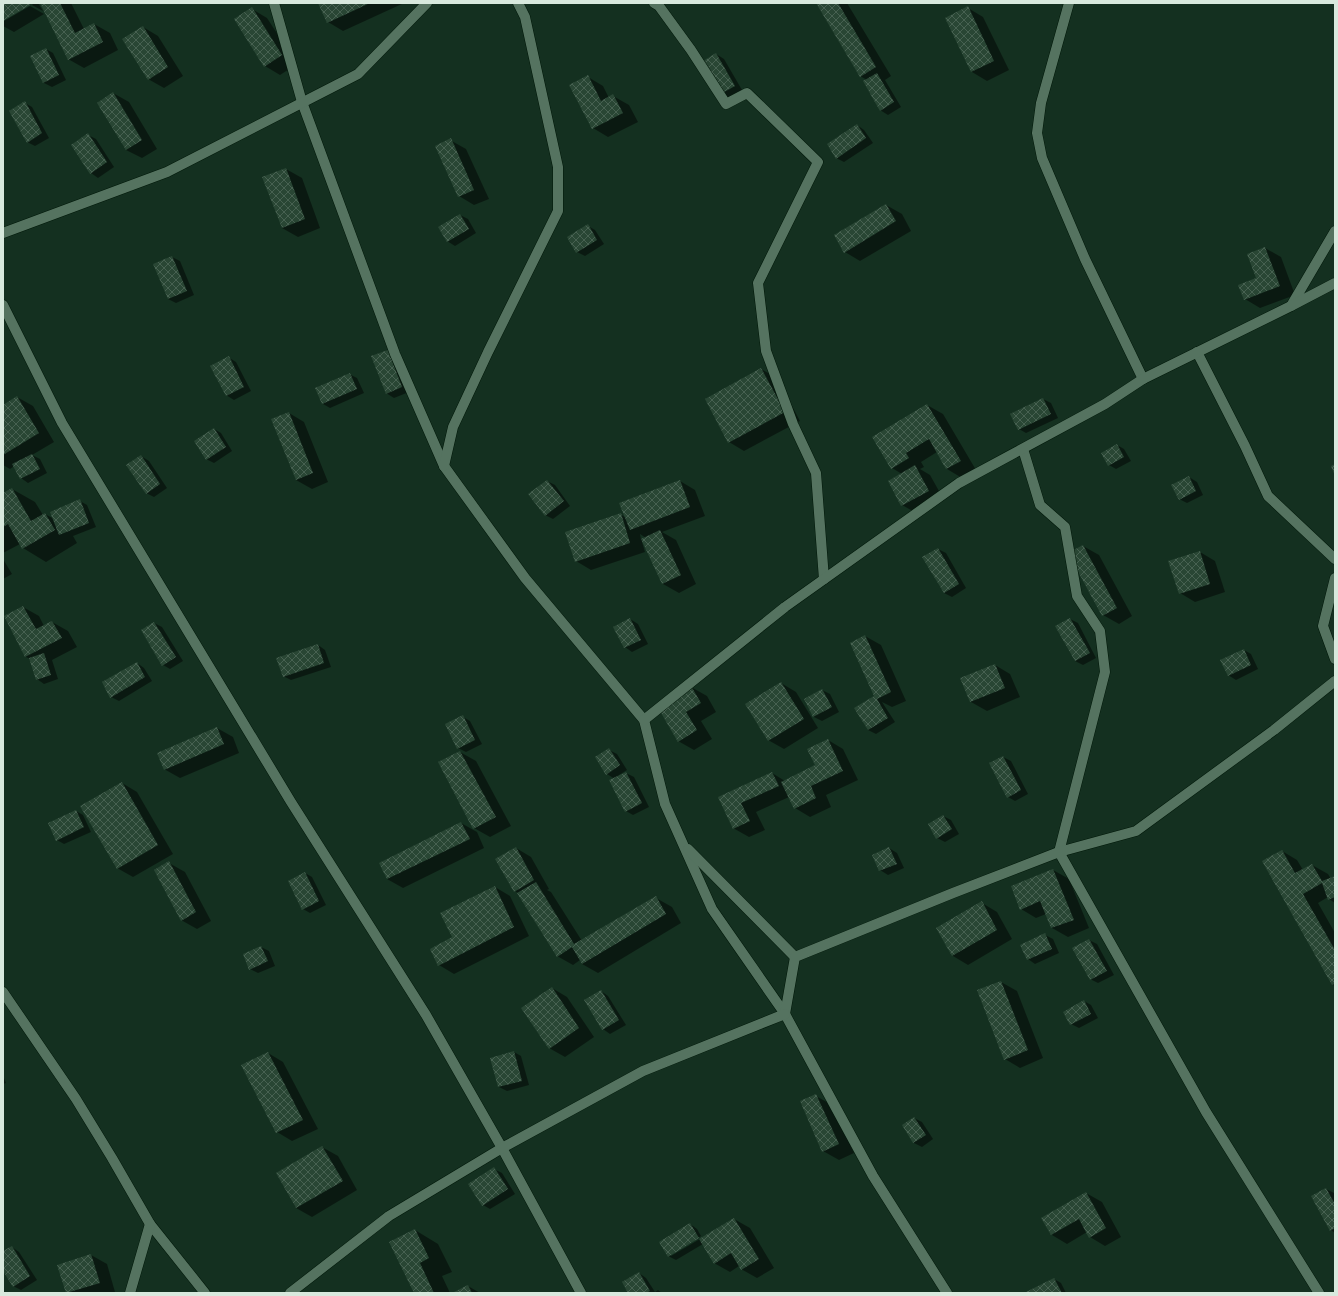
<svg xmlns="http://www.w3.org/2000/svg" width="1338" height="1296" font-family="'Alegreya Sans',sans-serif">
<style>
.shadow{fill:#0007;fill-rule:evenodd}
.building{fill:url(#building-cross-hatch)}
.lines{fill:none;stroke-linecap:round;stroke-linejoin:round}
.minor-casing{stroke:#001809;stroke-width:11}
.minor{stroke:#557360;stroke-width:10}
</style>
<defs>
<pattern id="building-cross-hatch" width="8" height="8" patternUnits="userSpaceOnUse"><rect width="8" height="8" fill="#294634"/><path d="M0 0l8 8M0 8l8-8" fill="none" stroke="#476151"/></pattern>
</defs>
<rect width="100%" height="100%" fill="#143020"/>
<g class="shadow">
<path d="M3 3H25L4 19V21L30 6 44 14 14 32 3 26Z"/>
<path d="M34 3H38L43 11 32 5Z"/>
<path d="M41 3H71L84 29 94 24 110 33 118 50 84 68 68 59Z"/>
<path d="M319 3H404L343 31 328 22Z"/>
<path d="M817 3H847L891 76 885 80 901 107 888 115 880 110 867 80 860 76Z"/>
<path d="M968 8 983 17 1009 70 987 81 972 72 946 18Z"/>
<path d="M252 9 267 18 297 64 280 75 265 66Z"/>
<path d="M143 27 158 36 183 76 164 88 148 79Z"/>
<path d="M46 49 53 53 66 80 52 87 44 83 31 56Z"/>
<path d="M716 54 724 59 742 90 727 99 720 94Z"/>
<path d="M588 77 603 86 609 98 613 96 629 105 638 122 608 137 593 128Z"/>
<path d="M113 93 129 102 157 149 142 158 126 150Z"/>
<path d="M25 103 32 107 49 138 35 146 27 142Z"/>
<path d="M857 125 864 130 873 143 844 162 836 158Z"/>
<path d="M88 135 96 139 114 167 98 178 91 173Z"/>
<path d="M450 140 466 149 489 199 474 205 459 196Z"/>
<path d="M286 169 302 178 320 228 298 237 282 228Z"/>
<path d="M886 205 902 214 911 231 860 261 845 252Z"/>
<path d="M460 215 468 219 476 233 455 246 447 241Z"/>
<path d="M588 226 595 230 604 244 585 256 577 252Z"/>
<path d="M1265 248 1281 257 1295 295 1260 308 1245 299 1258 279Z"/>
<path d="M172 257 180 261 194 295 176 303 168 299Z"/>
<path d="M387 351 395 355 409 392 394 398 386 393Z"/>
<path d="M228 357 236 362 251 391 234 400 226 395Z"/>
<path d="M761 369 777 378 800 421 744 451 729 442Z"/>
<path d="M349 374 357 378 364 393 330 408 323 404Z"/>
<path d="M17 397 33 406 54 442 32 455 40 459 47 473 28 483 21 478 14 466 10 469 3 465V406Z"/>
<path d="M1043 399 1051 403 1058 418 1026 433 1019 429Z"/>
<path d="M927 405 943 414 976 470 962 478 947 469 937 452 921 462 924 467 920 469 930 475 944 500 918 514 902 505 889 481 902 474 892 468Z"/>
<path d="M289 413 304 422 328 482 312 489 296 480Z"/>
<path d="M214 429 221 433 232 451 214 463 206 459Z"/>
<path d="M1117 445 1124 449 1131 461 1116 469 1109 465Z"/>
<path d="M141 456 149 461 167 488 154 497 146 493Z"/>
<path d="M1189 477 1197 482 1203 495 1187 503 1179 499Z"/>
<path d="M547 481 555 485 570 506 553 519 545 515Z"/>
<path d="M680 481 695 490 705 516 662 532 676 540 696 584 679 593 663 584 643 541 642 542 645 552 591 570 576 561 620 514 626 518ZM640 534 646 538 641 540Z"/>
<path d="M12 489 35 502 43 515 45 514 54 519 80 501 87 505 96 527 73 536 77 543 46 562 23 548 20 544 3 553V494Z"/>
<path d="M1083 546 1099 555 1132 616 1119 624 1103 615Z"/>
<path d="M938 549 946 553 966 588 952 597 944 593Z"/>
<path d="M1200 552 1215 561 1225 592 1195 602 1180 593Z"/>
<path d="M3 559 12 574 3 579Z"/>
<path d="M23 607 39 616 44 626 52 622 68 631 77 647 52 660 58 679 44 684 37 679 31 659 26 657 5 616Z"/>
<path d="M630 619 638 624 648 644 632 652 625 647Z"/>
<path d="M1070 619 1078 623 1096 658 1083 665 1075 661Z"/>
<path d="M154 623 162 627 183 661 170 669 163 665Z"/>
<path d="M865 636 881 645 906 701 892 707 882 702 895 722 876 734 868 730 876 696Z"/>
<path d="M318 645 325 650 331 667 291 680 283 676Z"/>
<path d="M1244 650 1251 654 1258 669 1236 680 1228 675Z"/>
<path d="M137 663 144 668 152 681 119 701 111 697Z"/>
<path d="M995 665 1010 674 1020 697 987 711 971 702 961 678Z"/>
<path d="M781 683 796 692 818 728 784 749 768 740Z"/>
<path d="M691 687 707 696 716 712 701 721 712 739 694 750 678 741Z"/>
<path d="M822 690 830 694 839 712 822 721 814 717 805 699Z"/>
<path d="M463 717 470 721 482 744 466 752 458 748Z"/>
<path d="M217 728 233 737 239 753 180 778 164 769Z"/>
<path d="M828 740 843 749 858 780 826 795 831 807 810 817 795 808 789 797 756 812 765 830 749 837 733 828 719 797 772 773 785 781 817 766Z"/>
<path d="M609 750 617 754 627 770 619 775V776L626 773 634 777 649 807 633 815 626 811 615 779 607 774Z"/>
<path d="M460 752 476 761 511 826 490 837 474 828Z"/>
<path d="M1003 757 1011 761 1028 794 1015 801 1008 797Z"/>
<path d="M122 783 137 792 173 854 133 877 117 868Z"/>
<path d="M76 811 83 815 91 832 64 844 57 840Z"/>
<path d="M943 816 951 820 959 834 945 842 937 838Z"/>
<path d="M461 823 477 832 484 848 403 888 387 879Z"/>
<path d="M516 848 531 857 549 889 547 890 551 892 582 941 656 898 672 907 681 923 598 973 582 964 580 960 573 965 557 956 518 893 515 891Z"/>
<path d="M889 848 897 853 904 868 888 875 880 870Z"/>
<path d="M1282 851 1297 860 1303 870 1312 865 1328 874 1331 879 1335 877V903L1329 899 1328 897 1318 903 1335 933V986L1333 985Z"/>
<path d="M169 863 185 872 211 921 197 929 181 920Z"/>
<path d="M1053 870 1069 879 1089 928 1068 937 1052 928 1046 914 1036 918 1021 909Z"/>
<path d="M305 873 312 877 326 905 310 913 303 909Z"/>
<path d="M495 887 510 896 529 936 454 974 439 965 453 938Z"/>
<path d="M982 903 997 912 1012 939 968 965 953 956 937 929Z"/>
<path d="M1045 935 1053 939 1059 953 1035 964 1028 959Z"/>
<path d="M1089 940 1097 944 1114 975 1098 983 1090 979 1074 948Z"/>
<path d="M261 947 269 951 275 966 258 973 250 969Z"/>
<path d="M1001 982 1017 991 1043 1058 1020 1068 1005 1059Z"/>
<path d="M552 988 567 997 594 1037 565 1057 549 1048Z"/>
<path d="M601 991 608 996 626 1025 610 1034 603 1029Z"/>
<path d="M1084 1001 1091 1005 1098 1018 1079 1028 1071 1024Z"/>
<path d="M514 1052 521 1056 529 1085 507 1091 499 1087 491 1059Z"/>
<path d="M268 1053 283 1062 318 1129 292 1141 277 1132Z"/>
<path d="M3 1076 6 1083 3 1084Z"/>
<path d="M816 1096 832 1105 854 1153 839 1160 823 1151Z"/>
<path d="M914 1118 922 1122 933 1139 922 1147 914 1143 903 1125Z"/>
<path d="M322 1147 338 1156 357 1190 312 1217 296 1208 277 1174Z"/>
<path d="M494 1169 502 1173 515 1194 490 1209 483 1205Z"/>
<path d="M1326 1189 1334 1193 1335 1196V1233L1331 1230Z"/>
<path d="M1086 1193 1102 1202 1121 1237 1105 1246 1090 1237 1087 1232 1067 1244 1052 1235Z"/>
<path d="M734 1219 750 1228 774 1268 757 1278 741 1269 739 1266 730 1272 714 1263 703 1244 676 1260 668 1256 690 1224 697 1229 701 1236 671 1254V1256Z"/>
<path d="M415 1230 438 1244 452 1272 442 1276 450 1293H415Z"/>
<path d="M12 1247 19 1252 37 1280 21 1290 13 1286 3 1269V1253Z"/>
<path d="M91 1255 107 1264 115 1292 111 1293H67L58 1265Z"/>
<path d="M639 1273 646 1278 655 1292 658 1290 662 1293H630Z"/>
<path d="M1054 1279 1061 1283 1066 1293H1026Z"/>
<path d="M468 1286 480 1293H454Z"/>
</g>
<g class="building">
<path d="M3 3H29L30 5 3 21Z"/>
<path d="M40 3H60L75 33 94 23 103 42 68 60Z"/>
<path d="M318 3H370L327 23Z"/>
<path d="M816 3H838L876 67 860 77Z"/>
<path d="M968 6 994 61 971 72 945 18Z"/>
<path d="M252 7 282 55 264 67 234 19Z"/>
<path d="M143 26 168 67 148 80 122 39Z"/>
<path d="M46 48 59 75 43 83 30 56Z"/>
<path d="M716 53 735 86 719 95 700 63Z"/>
<path d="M877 73 894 102 880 111 863 81Z"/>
<path d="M588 75 601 101 613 94 623 113 592 129 569 85Z"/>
<path d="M113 92 142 140 126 150 97 103Z"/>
<path d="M25 101 42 133 27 143 9 111Z"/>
<path d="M857 124 866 138 836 159 827 144Z"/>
<path d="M88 133 107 162 90 174 71 145Z"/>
<path d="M451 138 474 190 458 197 435 146Z"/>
<path d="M286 168 305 219 282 228 262 177Z"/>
<path d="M886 204 896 221 844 253 834 235Z"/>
<path d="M460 214 469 229 447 242 438 227Z"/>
<path d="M588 224 597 240 576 253 567 237Z"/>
<path d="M1265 247 1280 286 1244 300 1238 285 1256 278 1247 254Z"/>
<path d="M172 256 187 291 168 299 153 264Z"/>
<path d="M388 350 402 387 386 394 371 356Z"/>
<path d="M229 356 244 387 226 396 210 366Z"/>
<path d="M761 368 785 412 728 443 705 399Z"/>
<path d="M350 373 357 389 322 404 315 388Z"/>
<path d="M17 396 39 433 3 455V405Z"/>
<path d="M1043 398 1051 414 1018 430 1010 414Z"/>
<path d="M927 404 961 461 946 469 929 439 906 453 909 458 891 469 872 437Z"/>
<path d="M289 412 313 473 296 480 271 419Z"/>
<path d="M214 428 226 447 206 460 194 441Z"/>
<path d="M1117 444 1124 457 1108 466 1101 453Z"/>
<path d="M32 454 40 469 20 479 12 464Z"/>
<path d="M141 455 160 484 146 494 126 465Z"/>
<path d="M1335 464V476L1331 466Z"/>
<path d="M915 465 929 491 901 506 888 481Z"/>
<path d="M1189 476 1196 491 1179 500 1171 485Z"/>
<path d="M547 480 564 501 545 516 528 494Z"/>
<path d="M680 480 690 507 630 530 619 503Z"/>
<path d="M12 488 31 521 45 513 55 530 22 549 8 524 3 527V493Z"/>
<path d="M80 499 89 523 59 535 50 512Z"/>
<path d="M621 513 630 543 575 562 565 532Z"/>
<path d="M660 530 681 575 662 584 641 539Z"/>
<path d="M1083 545 1117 608 1102 616 1068 553Z"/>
<path d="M938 548 959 584 944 593 922 557Z"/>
<path d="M1200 551 1210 584 1179 594 1168 561Z"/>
<path d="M23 606 36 629 52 621 62 638 25 657 4 616Z"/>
<path d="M630 618 641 640 624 648 613 627Z"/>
<path d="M1070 618 1090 653 1075 661 1055 626Z"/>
<path d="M154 622 176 657 162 666 141 630Z"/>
<path d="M865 635 891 692 877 699 888 718 868 730 854 708 874 696 850 643Z"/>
<path d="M318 644 324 663 283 677 276 658Z"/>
<path d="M1244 649 1251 665 1228 676 1220 660Z"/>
<path d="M44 653 51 675 36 680 29 658Z"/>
<path d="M137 662 145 677 110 698 102 682Z"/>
<path d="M995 664 1005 688 970 702 960 678Z"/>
<path d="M781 682 804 719 768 741 745 704Z"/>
<path d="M691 686 701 703 686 712 697 730 678 742 657 706Z"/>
<path d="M822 689 832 707 813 717 804 699Z"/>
<path d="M463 715 475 740 457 749 445 724Z"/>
<path d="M217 727 224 744 164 770 157 753Z"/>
<path d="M828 739 843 771 811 786 816 798 794 809 781 782 815 765 807 749Z"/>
<path d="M609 748 620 765 606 775 595 757Z"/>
<path d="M460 751 496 817 473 829 438 762Z"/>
<path d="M1003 756 1021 790 1007 798 989 763Z"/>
<path d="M626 772 642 803 625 812 609 780Z"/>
<path d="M772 772 779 786 741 803 750 821 733 829 718 797Z"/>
<path d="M122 782 158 845 117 869 80 806Z"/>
<path d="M76 810 84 827 56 841 48 823Z"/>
<path d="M943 815 952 829 936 839 928 824Z"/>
<path d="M461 822 470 839 387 879 379 863Z"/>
<path d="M516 847 534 880 514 892 495 859Z"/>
<path d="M889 847 897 864 879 871 872 855Z"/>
<path d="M1282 850 1295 873 1312 864 1322 881 1335 876V897L1328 900 1322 883 1303 894 1335 950V984L1332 985 1262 861Z"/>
<path d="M169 861 196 912 181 921 154 870Z"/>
<path d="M1053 869 1074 920 1051 928 1040 901 1020 910 1011 886Z"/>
<path d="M305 872 319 901 302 910 288 881Z"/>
<path d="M536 882 574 944 656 896 666 914 582 964 572 947 557 957 517 893Z"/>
<path d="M495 886 514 927 438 966 430 949 452 937 440 913Z"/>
<path d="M982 901 997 930 952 956 936 928Z"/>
<path d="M1045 933 1052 949 1027 960 1020 945Z"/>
<path d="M1089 939 1107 971 1090 980 1072 948Z"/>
<path d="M261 946 268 961 249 970 243 954Z"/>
<path d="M1001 981 1028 1050 1004 1060 977 990Z"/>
<path d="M552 987 579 1028 549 1049 521 1008Z"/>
<path d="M601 990 619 1020 602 1030 584 1000Z"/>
<path d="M1084 1000 1091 1014 1070 1025 1063 1012Z"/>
<path d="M514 1051 522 1081 498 1087 490 1058Z"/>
<path d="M268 1052 303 1120 276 1133 241 1065Z"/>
<path d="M816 1094 839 1144 822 1152 800 1101Z"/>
<path d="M914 1117 926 1135 913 1143 902 1125Z"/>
<path d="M322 1146 343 1181 296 1208 276 1173Z"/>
<path d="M494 1167 508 1189 482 1206 468 1184Z"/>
<path d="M1326 1188 1335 1204V1228L1330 1231 1311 1196Z"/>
<path d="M1086 1192 1106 1228 1089 1238 1079 1219 1051 1235 1041 1218Z"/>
<path d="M734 1218 759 1259 741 1270 731 1253 714 1264 699 1239Z"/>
<path d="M690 1223 699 1238 668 1257 659 1242Z"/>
<path d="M415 1229 429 1258 420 1263 434 1293H414L389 1242Z"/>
<path d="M12 1246 30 1276 13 1287 3 1271V1251Z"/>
<path d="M91 1254 100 1283 66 1293 57 1265Z"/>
<path d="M639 1272 650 1291 646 1293H628L622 1282Z"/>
<path d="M1054 1278 1062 1293H1024Z"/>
<path d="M468 1285 472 1293H452Z"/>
</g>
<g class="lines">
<defs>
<g id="minor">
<path d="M274 3 302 102 395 354 444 466 525 578 644 720 665 804 712 909 785 1014 873 1176 947 1293"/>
<path d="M654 3 659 6 691 50 726 104 747 93 818 162 758 283 766 351 793 424 816 473 824 579"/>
<path d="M1069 3 1041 103 1037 133 1042 158 1085 259 1143 379"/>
<path d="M3 233 167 172 358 74 427 3"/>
<path d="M3 305 62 423 291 802 426 1015 502 1148 581 1293"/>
<path d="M1291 306 1335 231"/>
<path d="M1197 352 1245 446 1268 496 1335 559"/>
<path d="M1023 449 1040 505 1065 527 1077 596 1100 631 1105 672 1059 852 1206 1112 1319 1293"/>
<path d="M444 466 453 427 488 352 558 211V167L525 17 518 3"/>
<path d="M1335 578 1323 626 1335 659"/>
<path d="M644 720 785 607 959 483 1105 404 1143 379 1291 306 1335 283"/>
<path d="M688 849 795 957"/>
<path d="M3 992 76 1099 112 1158 150 1224 205 1293"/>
<path d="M785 1014 795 957 953 893 1059 852 1136 831 1274 730 1335 681"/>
<path d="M130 1293 150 1224"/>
<path d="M290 1293 389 1216 502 1148 643 1071 785 1014"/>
</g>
</defs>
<use href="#minor" class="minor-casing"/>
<use href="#minor" class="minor"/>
</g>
<rect width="1338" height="1296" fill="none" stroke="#d8e9dd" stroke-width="8"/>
</svg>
